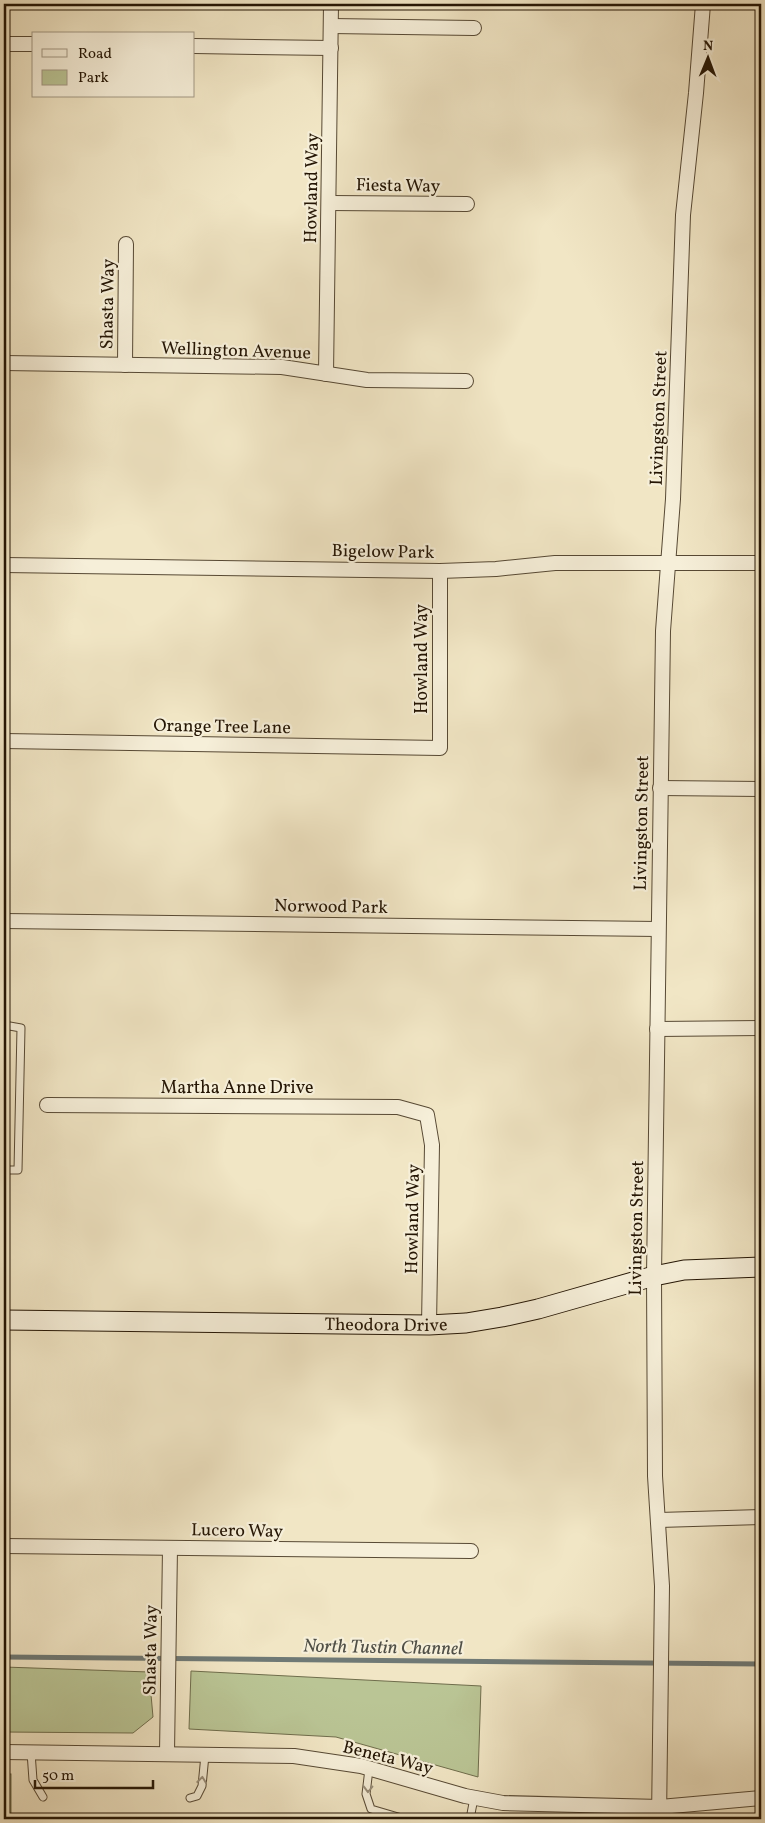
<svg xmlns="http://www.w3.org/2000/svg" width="765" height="1823" font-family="Vollkorn,serif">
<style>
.green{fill:#bac595;stroke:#6f6d4c}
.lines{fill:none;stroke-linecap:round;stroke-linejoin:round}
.stream{stroke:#6f7975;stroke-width:5}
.lane-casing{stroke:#574934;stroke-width:9}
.street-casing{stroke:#574934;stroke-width:16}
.secondary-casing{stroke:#241504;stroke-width:21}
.lane{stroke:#f6efd9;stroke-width:7}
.street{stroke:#f6efd9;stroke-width:14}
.secondary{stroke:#f6efd9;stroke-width:19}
.oneway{stroke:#988d79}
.labels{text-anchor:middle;stroke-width:4.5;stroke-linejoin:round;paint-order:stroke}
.street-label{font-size:18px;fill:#241504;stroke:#f6efd9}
.water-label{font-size:19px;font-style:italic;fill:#504f46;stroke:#f6efd9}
</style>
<rect width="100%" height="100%" fill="#f1e6c5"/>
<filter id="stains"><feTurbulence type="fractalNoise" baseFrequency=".004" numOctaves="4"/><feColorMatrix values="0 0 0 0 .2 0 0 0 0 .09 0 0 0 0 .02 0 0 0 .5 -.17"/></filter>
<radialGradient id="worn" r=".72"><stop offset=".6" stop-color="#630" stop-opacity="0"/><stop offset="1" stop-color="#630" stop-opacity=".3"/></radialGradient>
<g class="green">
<path d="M4 1667 149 1672 153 1717 133 1733 4 1732Z"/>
<path d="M191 1671 481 1686 478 1777 336 1737 189 1729Z"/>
<rect x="4" y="1774" width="7" height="45"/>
</g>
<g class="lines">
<path class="stream" d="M4 1657 761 1664"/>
<defs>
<g id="lane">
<path d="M4 1025 21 1028 18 1170H4"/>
<path d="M31 1752 33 1780 43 1797"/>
<path d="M369 1769 366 1794 371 1809 405 1819"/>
<path d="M190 1798 197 1796 202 1786 205 1755"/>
<path d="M470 1819 474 1798"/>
</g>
<g id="street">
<path d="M331 26 474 28"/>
<path d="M4 44H34"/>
<path d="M194 46 331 48"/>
<path d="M330 203 467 204"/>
<path d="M4 363 282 367 367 380 466 381"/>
<path d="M125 365 126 244"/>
<path d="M326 374 331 4"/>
<path d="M4 565 440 571 496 569 555 563H761"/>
<path d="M4 741 440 748V571"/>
<path d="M660 788 761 789"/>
<path d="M4 921 658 929"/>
<path d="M657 1029 761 1028"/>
<path d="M47 1105 398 1107 427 1115 432 1145 429 1325"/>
<path d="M659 1520 761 1517"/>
<path d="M4 1546 471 1551"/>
<path d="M4 1752 294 1756 361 1766 465 1796 503 1803 660 1807 761 1798"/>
<path d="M167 1753 170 1548"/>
<path d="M659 1819 662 1586 655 1476 654 1276 663 631 673 499 683 215 696 93 703 4"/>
</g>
<g id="secondary">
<path id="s1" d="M4 1320 429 1325 466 1323 502 1317 538 1309 654 1276 684 1270 761 1267"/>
</g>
</defs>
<use href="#lane" class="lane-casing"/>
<use href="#street" class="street-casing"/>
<use href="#secondary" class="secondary-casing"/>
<use href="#lane" class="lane"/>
<use href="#street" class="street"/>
<use href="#secondary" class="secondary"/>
</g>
<defs><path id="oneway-chevron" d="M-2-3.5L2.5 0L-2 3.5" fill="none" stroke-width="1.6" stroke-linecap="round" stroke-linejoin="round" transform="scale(1.25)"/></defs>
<g class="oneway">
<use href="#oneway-chevron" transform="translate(202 1780) rotate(-83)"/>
<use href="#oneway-chevron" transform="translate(368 1789) rotate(91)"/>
</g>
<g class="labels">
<g class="street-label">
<text transform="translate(398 185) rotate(1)" y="6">Fiesta Way</text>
<text transform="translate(311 188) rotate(-89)" y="6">Howland Way</text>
<text transform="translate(107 304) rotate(-89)" y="6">Shasta Way</text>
<text transform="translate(236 350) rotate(2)" y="6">Wellington Avenue</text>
<text transform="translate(658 418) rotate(-88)" y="6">Livingston Street</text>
<text transform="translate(383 551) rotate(1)" y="6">Bigelow Park</text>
<text transform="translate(421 659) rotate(-90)" y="6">Howland Way</text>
<text transform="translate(222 726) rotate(1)" y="6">Orange Tree Lane</text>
<text transform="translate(641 823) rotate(-89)" y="6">Livingston Street</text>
<text transform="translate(331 906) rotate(1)" y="6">Norwood Park</text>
<text x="237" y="1093">Martha Anne Drive</text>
<text transform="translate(412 1219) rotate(-89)" y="6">Howland Way</text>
<text transform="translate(636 1228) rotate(-89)" y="6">Livingston Street</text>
<text dy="6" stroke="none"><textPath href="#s1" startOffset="382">Theodora Drive</textPath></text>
<text transform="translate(237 1530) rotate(1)" y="6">Lucero Way</text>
<text transform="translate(150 1650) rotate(-89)" y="6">Shasta Way</text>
<text transform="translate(388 1757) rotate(14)" y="6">Beneta Way</text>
</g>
<g class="water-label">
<text transform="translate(383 1646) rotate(1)" y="7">North Tustin Channel</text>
</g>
</g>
<rect width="765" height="1823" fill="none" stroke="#f1e6c5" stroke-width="20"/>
<rect x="5" y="5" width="755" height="1813" fill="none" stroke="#241504" stroke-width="2.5"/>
<rect x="10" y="10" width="745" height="1803" fill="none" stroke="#241504"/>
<rect x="32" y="32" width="162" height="65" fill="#f6efd9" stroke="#a29884"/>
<rect x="42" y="49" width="25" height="8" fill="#f6efd9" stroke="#a29884"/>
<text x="78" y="58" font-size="15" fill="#241504">Road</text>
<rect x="42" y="70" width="25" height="15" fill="#bac595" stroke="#a29884"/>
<text x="78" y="82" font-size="15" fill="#241504">Park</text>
<g transform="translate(708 58) rotate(1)" stroke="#f6efd9" stroke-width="4" paint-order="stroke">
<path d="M0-4L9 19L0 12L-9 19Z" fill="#241504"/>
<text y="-8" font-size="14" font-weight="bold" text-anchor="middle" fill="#241504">N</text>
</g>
<path d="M35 1780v8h118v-8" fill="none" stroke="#241504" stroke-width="2.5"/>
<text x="42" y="1780" font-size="15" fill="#241504" stroke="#f6efd9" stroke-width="4" paint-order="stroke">50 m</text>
<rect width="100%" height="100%" filter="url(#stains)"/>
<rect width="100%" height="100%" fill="url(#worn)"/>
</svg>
